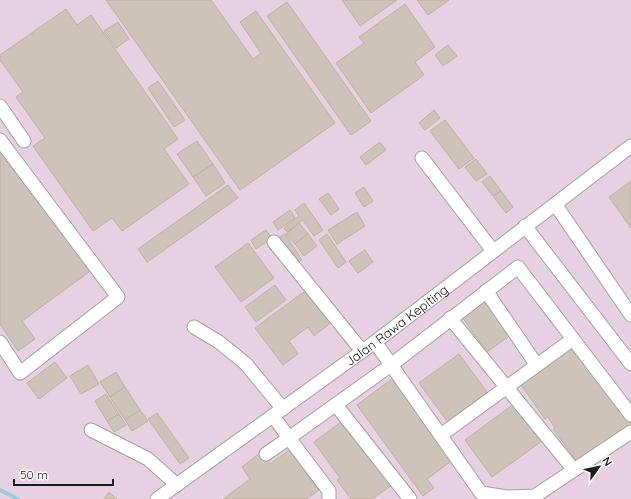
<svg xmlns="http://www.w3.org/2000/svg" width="631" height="499" font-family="Quicksand,sans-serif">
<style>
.industrial{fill:#e7d0e1}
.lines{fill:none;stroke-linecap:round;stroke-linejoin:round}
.stream{stroke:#9bcadf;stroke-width:4}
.building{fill:#cdc3b8;stroke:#c0b1a0}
.minor-casing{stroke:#a2a2a2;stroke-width:15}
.minor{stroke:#fff;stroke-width:13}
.labels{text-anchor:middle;stroke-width:4;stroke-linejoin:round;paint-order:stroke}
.street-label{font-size:13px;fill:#1b1b1b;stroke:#fff}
</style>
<rect width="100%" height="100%" fill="#edeadf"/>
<rect class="industrial" x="0" y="0" width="631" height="499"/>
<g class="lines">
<path class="stream" d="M0 490 18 499"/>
</g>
<g class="building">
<path d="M106 0H211L253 59 261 53 240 22 256 11 335 123 240 190Z"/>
<path d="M342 0H397L360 26Z"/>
<path d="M417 0H449L428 15Z"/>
<path d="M287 2 371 121 351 135 267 16Z"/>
<path d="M405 4 435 47 415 62 424 75 371 113 336 63 364 43 359 37Z"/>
<path d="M66 9 77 25 91 15 178 139 164 149 189 184 122 231 112 218 93 231 33 146 45 138 16 97 23 92 0 60V55Z"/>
<path d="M118 22 129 39 116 48 104 31Z"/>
<path d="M448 45 457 56 443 66 435 55Z"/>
<path d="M158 81 185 120 174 127 148 88Z"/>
<path d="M434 110 440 118 425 130 419 123Z"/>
<path d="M445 120 474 158 459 169 430 131Z"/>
<path d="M197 141 213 164 193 177 177 154Z"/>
<path d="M380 142 386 150 366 165 360 157Z"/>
<path d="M0 149 93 269 22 321 35 339 18 351 0 324Z"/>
<path d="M476 159 487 174 476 181 465 167Z"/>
<path d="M213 164 225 183 206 196 193 177Z"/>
<path d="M490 176 501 191 493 196 482 182Z"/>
<path d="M631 181V228L609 197Z"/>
<path d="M228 185 238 198 147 262 138 249Z"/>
<path d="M364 187 373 201 364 207 355 193Z"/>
<path d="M501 191 513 207 506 213 493 196Z"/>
<path d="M328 193 339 209 331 215 319 199Z"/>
<path d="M304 203 323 230 314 236 303 220 287 232 284 228 299 216 295 210Z"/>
<path d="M290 210 295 218 278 230 273 222Z"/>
<path d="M357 212 365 226 337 244 328 230Z"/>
<path d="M299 223 308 234 295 244 286 234Z"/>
<path d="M266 230 272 238 256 249 251 240Z"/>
<path d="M285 234 302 260 296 264 278 238Z"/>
<path d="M308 234 317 246 304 256 295 244Z"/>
<path d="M327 234 346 262 338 268 319 240Z"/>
<path d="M248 243 274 278 241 302 215 267Z"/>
<path d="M365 250 373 262 358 273 349 261Z"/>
<path d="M275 285 286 300 256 322 245 307Z"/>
<path d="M309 288 333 321 314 336 308 327 289 341 298 354 283 365 255 328Z"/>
<path d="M486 299 512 334 487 352 462 317Z"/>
<path d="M572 343 631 422V426L579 464 553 429 555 428 548 417 545 419 519 382Z"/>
<path d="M459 354 490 396 450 425 419 383Z"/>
<path d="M55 362 67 378 39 399 27 383Z"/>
<path d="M88 365 99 384 81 394 70 376Z"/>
<path d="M116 372 125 387 110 397 100 382Z"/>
<path d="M393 378 453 460 427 479 434 488 423 496 357 405Z"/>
<path d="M125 387 140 410 125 420 110 397Z"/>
<path d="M106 394 119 414 107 421 95 401Z"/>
<path d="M518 401 545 439 492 477 465 440Z"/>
<path d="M140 410 148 421 132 431 125 420Z"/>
<path d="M157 413 189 458 180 464 148 419Z"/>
<path d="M119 414 126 425 114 432 107 421Z"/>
<path d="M344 420 394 483 373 499H351L337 480 340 478 314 442Z"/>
<path d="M289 450 319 490 307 499H223L250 479 242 467 261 452 270 464Z"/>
<path d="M109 492 117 499H104Z"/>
</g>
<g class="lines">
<defs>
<g id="minor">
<path d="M0 106 24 141"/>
<path d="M0 140 118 297 20 373 0 342"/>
<path d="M422 158 493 251"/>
<path d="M555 204 631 315"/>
<path d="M525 226 631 364"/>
<path d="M274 242 362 351"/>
<path d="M486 291 536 364"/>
<path d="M450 318 574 470"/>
<path d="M194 327 219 342 246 364 283 409"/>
<path d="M573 339 631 415"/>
<path d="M375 342 481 493 507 497 535 496 631 432"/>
<path d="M336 405 410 499"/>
<path d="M91 430 148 459 177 485"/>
<path d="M266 454 289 438 273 416"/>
<path id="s1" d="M157 499 375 342 631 146"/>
<path d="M329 499V491L289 438 391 365 518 267 573 339 441 435"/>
</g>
</defs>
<use href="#minor" class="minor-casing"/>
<use href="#minor" class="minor"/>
</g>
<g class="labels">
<g class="street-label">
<text dy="5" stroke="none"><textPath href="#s1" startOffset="296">Jalan Rawa Kepiting</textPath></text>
</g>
</g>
<g transform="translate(599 467) rotate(57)" stroke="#ffffff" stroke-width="3" paint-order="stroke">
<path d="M0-3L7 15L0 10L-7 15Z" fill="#1b1b1b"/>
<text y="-6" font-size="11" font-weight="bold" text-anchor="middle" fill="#1b1b1b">N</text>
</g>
<path d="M14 479v6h99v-6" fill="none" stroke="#1b1b1b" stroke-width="2"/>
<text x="20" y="479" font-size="12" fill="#1b1b1b" stroke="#ffffff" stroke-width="3" paint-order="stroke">50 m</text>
</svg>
